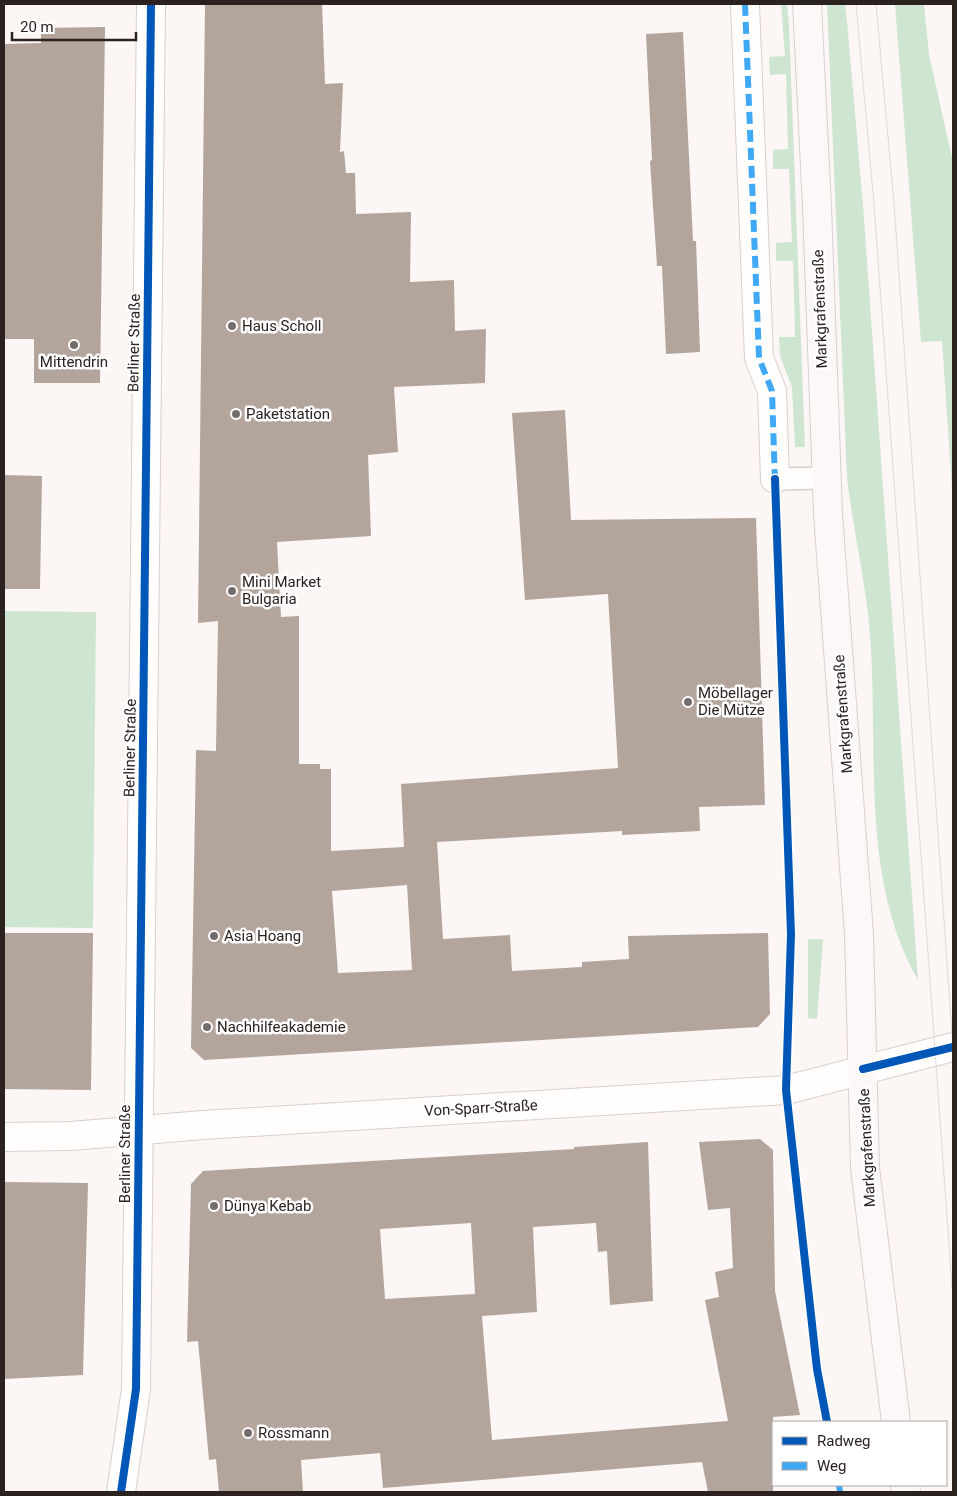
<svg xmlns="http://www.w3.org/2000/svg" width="957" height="1496" font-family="Roboto,sans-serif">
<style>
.green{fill:#cee5d1}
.building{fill:#b4a59c;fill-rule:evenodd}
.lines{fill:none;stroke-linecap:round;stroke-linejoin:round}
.lane-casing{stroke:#d7d0cd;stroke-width:24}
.street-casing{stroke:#d7d0cd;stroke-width:30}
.secondary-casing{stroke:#d7d0cd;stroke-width:30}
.lane{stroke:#fffefd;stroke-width:21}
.street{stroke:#fffefd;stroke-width:28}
.secondary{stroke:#fcf8f8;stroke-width:28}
.tram{stroke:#dcdada;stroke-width:1}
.quiet{stroke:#3fa9f5;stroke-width:6;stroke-dasharray:12 6;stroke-linecap:butt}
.cycleway-casing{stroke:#fff;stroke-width:11}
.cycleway{stroke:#0057b8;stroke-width:8}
.poi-dot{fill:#746c6a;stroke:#fff;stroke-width:2}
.labels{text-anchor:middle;stroke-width:5;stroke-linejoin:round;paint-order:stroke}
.street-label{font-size:15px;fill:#2b221f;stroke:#fff}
.poi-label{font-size:15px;fill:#2b221f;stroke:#fff;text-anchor:start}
</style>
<rect width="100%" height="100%" fill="#fcf6f4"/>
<g class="green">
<path d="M781 4H787L789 25 805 447H795L792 387 780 356 779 337H795L793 261H776V243L792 242 789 169H773V150L788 149 786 74 770 75 769 57 785 56Z"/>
<path d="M827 4H845L847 21 863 205 918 980C859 877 879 748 870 635 866 582 853 530 847 478Z"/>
<path d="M895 4H924L929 55 953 162V504L942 341 921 342Z"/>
<path d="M4 611 96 612 93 928 4 927Z"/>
<path d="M808 939H823L817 1019 808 1018Z"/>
</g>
<g class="building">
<path d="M205 4H322L325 84 343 83 340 152 344 151 346 173H355L356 214 411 212 410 282 454 280 455 331 486 329 485 383 394 387 398 452 368 455 371 536 277 542 281 617 299 616V764H320V769H331V851L404 847 401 784 618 768 608 594 525 600 512 413 565 410 571 520 756 518 765 805 699 807 700 831 622 835V831L437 842 443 939 510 935 512 971 582 967V962L629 959 628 936 768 933 770 1014 758 1027 204 1060 191 1048 196 750 216 751 218 621 198 623ZM407 885 412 970 338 973 332 891Z"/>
<path d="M105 27 100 383H34V339H4V44L41 43V28Z"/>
<path d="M683 32 693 241H696L700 352 666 354 662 266H657L650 161 652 160 646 34Z"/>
<path d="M4 475 42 476 40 589H4Z"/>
<path d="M4 933H93L91 1090 4 1089Z"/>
<path d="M760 1139 773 1150 775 1291 800 1415 773 1417V1492H708L702 1462 383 1488 380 1453 301 1460 303 1492H219L216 1459 209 1460 198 1341 187 1342 191 1184 203 1171 574 1149V1147L648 1142 653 1301 610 1305 607 1251 598 1252 596 1223 533 1227 537 1312 482 1316 492 1440 728 1421 705 1300 719 1297 715 1272 733 1268 730 1208 708 1210 699 1142ZM471 1223 475 1294 385 1299 380 1229Z"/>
<path d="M4 1182 88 1183 83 1375 4 1379Z"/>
</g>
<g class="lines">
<defs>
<path id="lane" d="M775 479 826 478"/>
<g id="street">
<path d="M745 4 759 358 772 391 775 479"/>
<path d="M4 1137 71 1136 203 1125 786 1090 953 1047"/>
<path d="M121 1492 136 1389 151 4"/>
</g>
<g id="secondary">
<path d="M807 4 817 207 828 514 859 934 865 1168 896 1422"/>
<path d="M905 1485 906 1492"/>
</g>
</defs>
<use href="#lane" class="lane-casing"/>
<use href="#street" class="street-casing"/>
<use href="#secondary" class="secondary-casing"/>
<use href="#lane" class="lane"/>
<use href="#street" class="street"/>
<use href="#secondary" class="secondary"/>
<g class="tram">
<path d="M856 4 874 204 953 1300"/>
<path d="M876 4 894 203 953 1049"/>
</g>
<g class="quiet">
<path d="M745 4 759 358 772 391 775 483"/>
<path d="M839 1485 840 1492"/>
</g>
<defs>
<g id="cycleway">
<path d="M775 479 791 934 786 1090 817 1369 827 1422"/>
<path d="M863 1069 953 1047"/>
<path d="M121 1492 136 1389 151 4"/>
</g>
</defs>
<use href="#cycleway" class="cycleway-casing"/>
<use href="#cycleway" class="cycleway"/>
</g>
<g class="poi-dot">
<circle cx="232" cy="326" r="5"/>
<circle cx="74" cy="345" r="5"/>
<circle cx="236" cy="414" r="5"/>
<circle cx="232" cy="591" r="5"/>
<circle cx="688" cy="702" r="5"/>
<circle cx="214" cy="936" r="5"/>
<circle cx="207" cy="1027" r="5"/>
<circle cx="214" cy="1206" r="5"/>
<circle cx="248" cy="1433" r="5"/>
</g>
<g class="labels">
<g class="street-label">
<text transform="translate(820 309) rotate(-92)" y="5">Markgrafenstraße</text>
<text transform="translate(134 343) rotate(-89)" y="5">Berliner Straße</text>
<text transform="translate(843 714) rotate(-94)" y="5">Markgrafenstraße</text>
<text transform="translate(130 748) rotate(-89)" y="5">Berliner Straße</text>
<text transform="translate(481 1108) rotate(-3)" y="5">Von-Sparr-Straße</text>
<text transform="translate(867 1148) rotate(-93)" y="5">Markgrafenstraße</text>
<text transform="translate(125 1154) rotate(-90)" y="5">Berliner Straße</text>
</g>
<g class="poi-label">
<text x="242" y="331">Haus Scholl</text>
<text x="74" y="367" text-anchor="middle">Mittendrin</text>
<text x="246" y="419">Paketstation</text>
<text x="242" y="587">Mini Market<tspan x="242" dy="17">Bulgaria</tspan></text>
<text x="698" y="698">Möbellager<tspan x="698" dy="17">Die Mütze</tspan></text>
<text x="224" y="941">Asia Hoang</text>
<text x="217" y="1032">Nachhilfeakademie</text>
<text x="224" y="1211">Dünya Kebab</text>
<text x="258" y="1438">Rossmann</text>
</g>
</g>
<rect width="957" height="1496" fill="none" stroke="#2b221f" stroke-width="10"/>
<rect x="772" y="1421" width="175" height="65" fill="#ffffff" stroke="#aaa7a5"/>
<rect x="782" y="1437" width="25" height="8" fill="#0057b8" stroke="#aaa7a5"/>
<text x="817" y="1446" font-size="15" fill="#2b221f">Radweg</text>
<rect x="782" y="1462" width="25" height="8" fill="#3fa9f5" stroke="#aaa7a5"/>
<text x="817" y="1471" font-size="15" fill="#2b221f">Weg</text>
<path d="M12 32v8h124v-8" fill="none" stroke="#2b221f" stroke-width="2.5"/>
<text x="20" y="32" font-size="15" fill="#2b221f" stroke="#ffffff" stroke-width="4" paint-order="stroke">20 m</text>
</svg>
